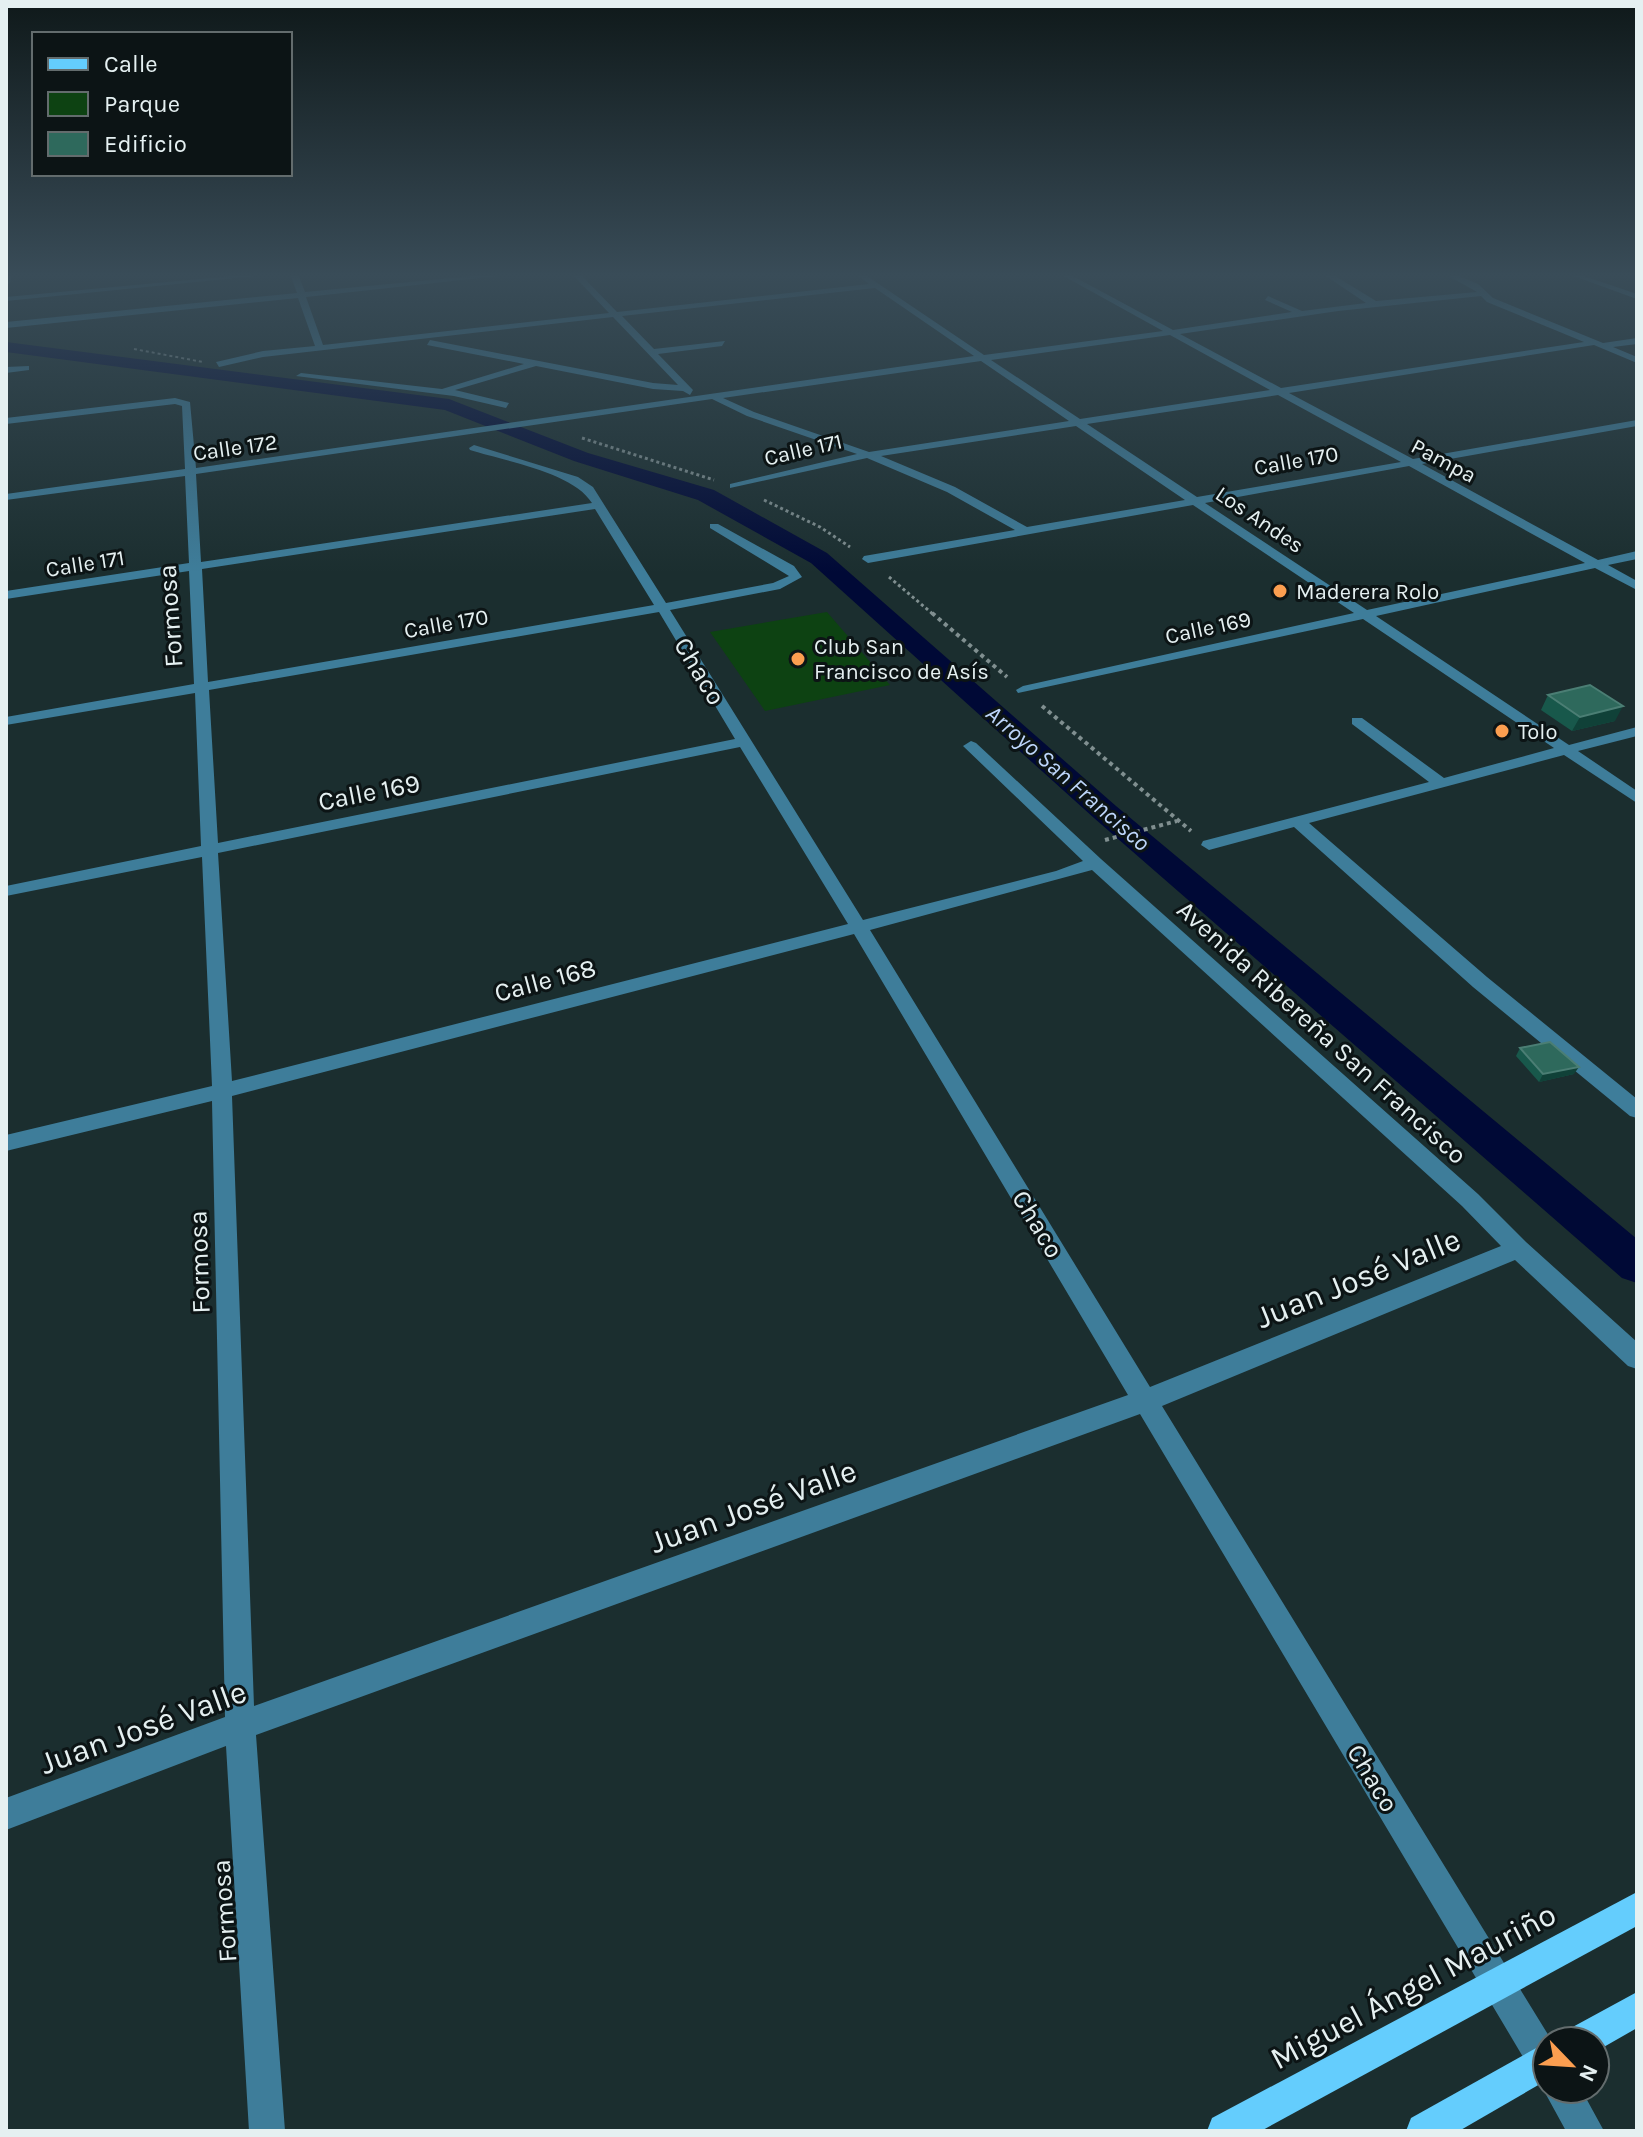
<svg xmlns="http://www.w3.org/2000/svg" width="1643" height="2137" font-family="Karla,sans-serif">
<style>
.green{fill:#0d4212}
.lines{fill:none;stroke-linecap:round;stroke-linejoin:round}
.canal{fill:#000936;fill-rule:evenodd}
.path-far2{stroke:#808f90;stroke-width:2;stroke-dasharray:3 3;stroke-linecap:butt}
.path-far1{stroke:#808f90;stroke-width:3;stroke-dasharray:3 3;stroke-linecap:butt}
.path{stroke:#808f90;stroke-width:4;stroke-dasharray:4 4;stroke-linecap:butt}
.minor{fill:#3e7d9a;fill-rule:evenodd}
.major{fill:#64cdfd;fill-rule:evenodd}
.wall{fill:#18584b}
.shaded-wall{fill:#104138}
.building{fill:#2e695c;stroke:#4b7e74;stroke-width:2}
.poi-dot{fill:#fb9e50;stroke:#0c1415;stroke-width:3}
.labels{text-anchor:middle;stroke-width:6;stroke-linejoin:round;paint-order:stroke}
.far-street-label{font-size:22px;fill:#e5f0f1;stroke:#0c1415}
.far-poi-label{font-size:22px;fill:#e5f0f1;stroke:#0c1415;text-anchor:start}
.far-water-label{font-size:24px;font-style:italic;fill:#bdd5fa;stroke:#0c1415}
.street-label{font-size:26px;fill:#e5f0f1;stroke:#0c1415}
.near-street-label{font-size:32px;fill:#e5f0f1;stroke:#0c1415}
</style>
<rect width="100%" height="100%" fill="#1b2e2f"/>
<path class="green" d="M827 612 890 685 765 711 710 632Z"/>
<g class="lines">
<path class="canal" d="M6 342 449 399 588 453 714 490 827 553 1116 806 1637 1239V1283L1622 1278 1094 818 811 563 698 500 574 461 445 410 6 352Z"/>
<path class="path-far2" d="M134 349 203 362"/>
<g class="path-far1">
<path d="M582 438 714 480"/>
<path d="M764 500 820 527 850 547"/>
<path d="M889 577 934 615"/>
</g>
<g class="path">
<path d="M932 613 1007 677"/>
<path d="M1042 706 1191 831"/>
<path d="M1105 840 1177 821"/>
</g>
<g class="minor">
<path d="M6 274H12L10 283 6 285Z"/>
<path d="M253 274H277L6 301V297Z"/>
<path d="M290 274H298L305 292 493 274H516L306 297 323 345 609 313 572 274H580L617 312 869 284 856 274H864L984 355 1163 331 1060 274H1069L1173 330 1292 312 1265 300 1268 296 1302 311 1366 303 1323 274H1332L1376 301 1477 292 1445 274H1454L1478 284 1493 298 1603 343 1637 338V344L1613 347 1637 357V363L1594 345 1289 393 1413 459 1637 420V426L1422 464 1598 560 1637 551V559L1608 565 1637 581V590L1595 568 1376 616 1569 745 1637 727V736L1578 751 1637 791V803L1564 755 1309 823 1487 977 1637 1099V1118L1630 1116 1473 987 1294 827 1209 850 1201 845 1203 841 1429 782 1352 724V718H1362L1444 778 1554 748 1363 619 1018 693 1016 690 1023 686 1354 613 1193 505 868 563 862 559 864 556 1015 530 947 492 867 458 730 488V484L857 454 747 416 712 399 196 474 201 562 592 503C573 472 505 461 470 450L469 448 474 445 578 477 593 487 666 603 773 583 789 576 710 528V524H718L794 566 802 577 780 589 670 610 863 920 1056 871 1083 861 963 746 971 741 976 743 1101 859 1478 1194 1526 1242 1637 1342V1369L1628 1366 1515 1260 1162 1406 1552 2041H1547V2089H1581L1604 2131H1566L1543 2089 1546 2082 1535 2077 1140 1414 256 1735 285 2131H249L226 1746 6 1830V1798L225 1717 212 1101 6 1151V1135L212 1086 202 857 6 896V886L201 846 195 693 6 725V717L194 684 189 571 6 599V591L189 563 185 476 6 500V494L185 469 182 406 175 404 6 424V418L175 398 190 402 196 468 974 356 875 288 622 316 654 349 725 341 722 346 658 354 693 390 690 395 683 391 653 389 536 366 455 390 509 403 506 408 454 396 296 376 301 373 442 389 524 364 427 345 430 340 653 383 678 385 613 317 263 357 219 367 216 362 263 351 315 346 298 298 6 328V322L297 293ZM1481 296 1487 302 1584 342 1281 388 1180 334 1338 311ZM1170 335 1270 390 1080 419 991 360ZM981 361 1069 421 869 452 754 412 723 398ZM1278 395 1401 462 1197 497 1087 424ZM1076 426 1185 500 1027 527 955 487 881 456ZM1409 466 1585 563 1367 610 1205 503ZM595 509 654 605 208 682 202 569ZM659 612 735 739 218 843 209 690ZM740 747 848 924 232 1081 218 853ZM1092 870 1462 1206 1501 1246 1150 1387 870 930ZM854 934 1128 1395 254 1706 232 1096Z"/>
<path d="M1568 274H1578L1637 294V299Z"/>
<path d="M29 366V370L6 373V367Z"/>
</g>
<g class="major">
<path d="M1637 1892V1926L1261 2131H1207L1212 2118Z"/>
<path d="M1637 1992V2028L1595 2052V2041H1564L1569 2029Z"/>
<path d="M1547 2042V2080L1459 2131H1406L1411 2118Z"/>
</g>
</g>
<g class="wall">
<path d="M1548 695 1615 721 1572 731 1541 710Z"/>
<path d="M1520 1048 1574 1074 1539 1082 1516 1056Z"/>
</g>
<g class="shaded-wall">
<path d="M1623 706 1615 721 1572 731 1580 717Z"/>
<path d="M1579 1067 1574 1074 1539 1082 1543 1074Z"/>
</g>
<g class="building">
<path d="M1590 685 1623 706 1580 717 1548 695Z"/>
<path d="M1550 1042 1579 1067 1543 1074 1520 1048Z"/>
</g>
<linearGradient id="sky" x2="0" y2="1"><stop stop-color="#0f191a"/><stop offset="0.48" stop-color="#394c58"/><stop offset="1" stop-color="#394c58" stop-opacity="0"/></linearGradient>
<rect width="1643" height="573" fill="url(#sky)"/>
<g class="poi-dot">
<circle cx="1280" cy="591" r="8"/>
<circle cx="798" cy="659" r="8"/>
<circle cx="1502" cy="731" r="8"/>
</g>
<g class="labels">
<g class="far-street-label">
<text transform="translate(235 447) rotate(-8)" y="8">Calle 172</text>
<text transform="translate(803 449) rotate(-13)" y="8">Calle 171</text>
<text transform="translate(1296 460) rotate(-10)" y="8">Calle 170</text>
<text transform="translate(1444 460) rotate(28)" y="8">Pampa</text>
<text transform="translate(1260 519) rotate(34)" y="8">Los Andes</text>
<text transform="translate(85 563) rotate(-9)" y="8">Calle 171</text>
<text transform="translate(446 623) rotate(-10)" y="8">Calle 170</text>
<text transform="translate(1208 627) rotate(-12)" y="8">Calle 169</text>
</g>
<g class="far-poi-label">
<text x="1296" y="599">Maderera Rolo</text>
<text x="814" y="654">Club San<tspan x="814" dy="25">Francisco de Asís</tspan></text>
<text x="1518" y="739">Tolo</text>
</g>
<g class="far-water-label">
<text transform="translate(1068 778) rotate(41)" y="8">Arroyo San Francisco</text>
</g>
<g class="street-label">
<text transform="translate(170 616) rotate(-94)" y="9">Formosa</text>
<text transform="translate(700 671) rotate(59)" y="9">Chaco</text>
<text transform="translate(369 792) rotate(-11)" y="9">Calle 169</text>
<text transform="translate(545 980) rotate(-15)" y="9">Calle 168</text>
<text transform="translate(1322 1032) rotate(42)" y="9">Avenida Ribereña San Francisco</text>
<text transform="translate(1038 1224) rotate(59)" y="9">Chaco</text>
<text transform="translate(199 1262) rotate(-92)" y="9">Formosa</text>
<text transform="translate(1373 1778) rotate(59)" y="9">Chaco</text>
<text transform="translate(224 1911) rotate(-94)" y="9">Formosa</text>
</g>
<g class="near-street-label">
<text transform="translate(1358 1278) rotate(-22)" y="11">Juan José Valle</text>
<text transform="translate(753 1506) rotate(-20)" y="11">Juan José Valle</text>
<text transform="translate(143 1727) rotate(-20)" y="11">Juan José Valle</text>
<text transform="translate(1413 1986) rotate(-28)" y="11">Miguel Ángel Mauriño</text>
</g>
</g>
<rect width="1643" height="2137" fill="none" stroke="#e5f0f1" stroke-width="16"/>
<rect x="32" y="32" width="260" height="144" fill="#0c1415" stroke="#636c6d" stroke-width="2"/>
<rect x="48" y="58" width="40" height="12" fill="#64cdfd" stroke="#636c6d" stroke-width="2"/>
<text x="104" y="72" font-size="24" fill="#e5f0f1">Calle</text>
<rect x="48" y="92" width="40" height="24" fill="#0d4212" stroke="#636c6d" stroke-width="2"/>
<text x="104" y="112" font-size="24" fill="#e5f0f1">Parque</text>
<rect x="48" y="132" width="40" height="24" fill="#2e695c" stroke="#636c6d" stroke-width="2"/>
<text x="104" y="152" font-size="24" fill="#e5f0f1">Edificio</text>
<g transform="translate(1571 2065) rotate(115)"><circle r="38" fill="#0c1415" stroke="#636c6d" stroke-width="2"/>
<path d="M0-6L14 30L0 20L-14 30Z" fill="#fb9e50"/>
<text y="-12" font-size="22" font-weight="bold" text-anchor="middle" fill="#e5f0f1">N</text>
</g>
</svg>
